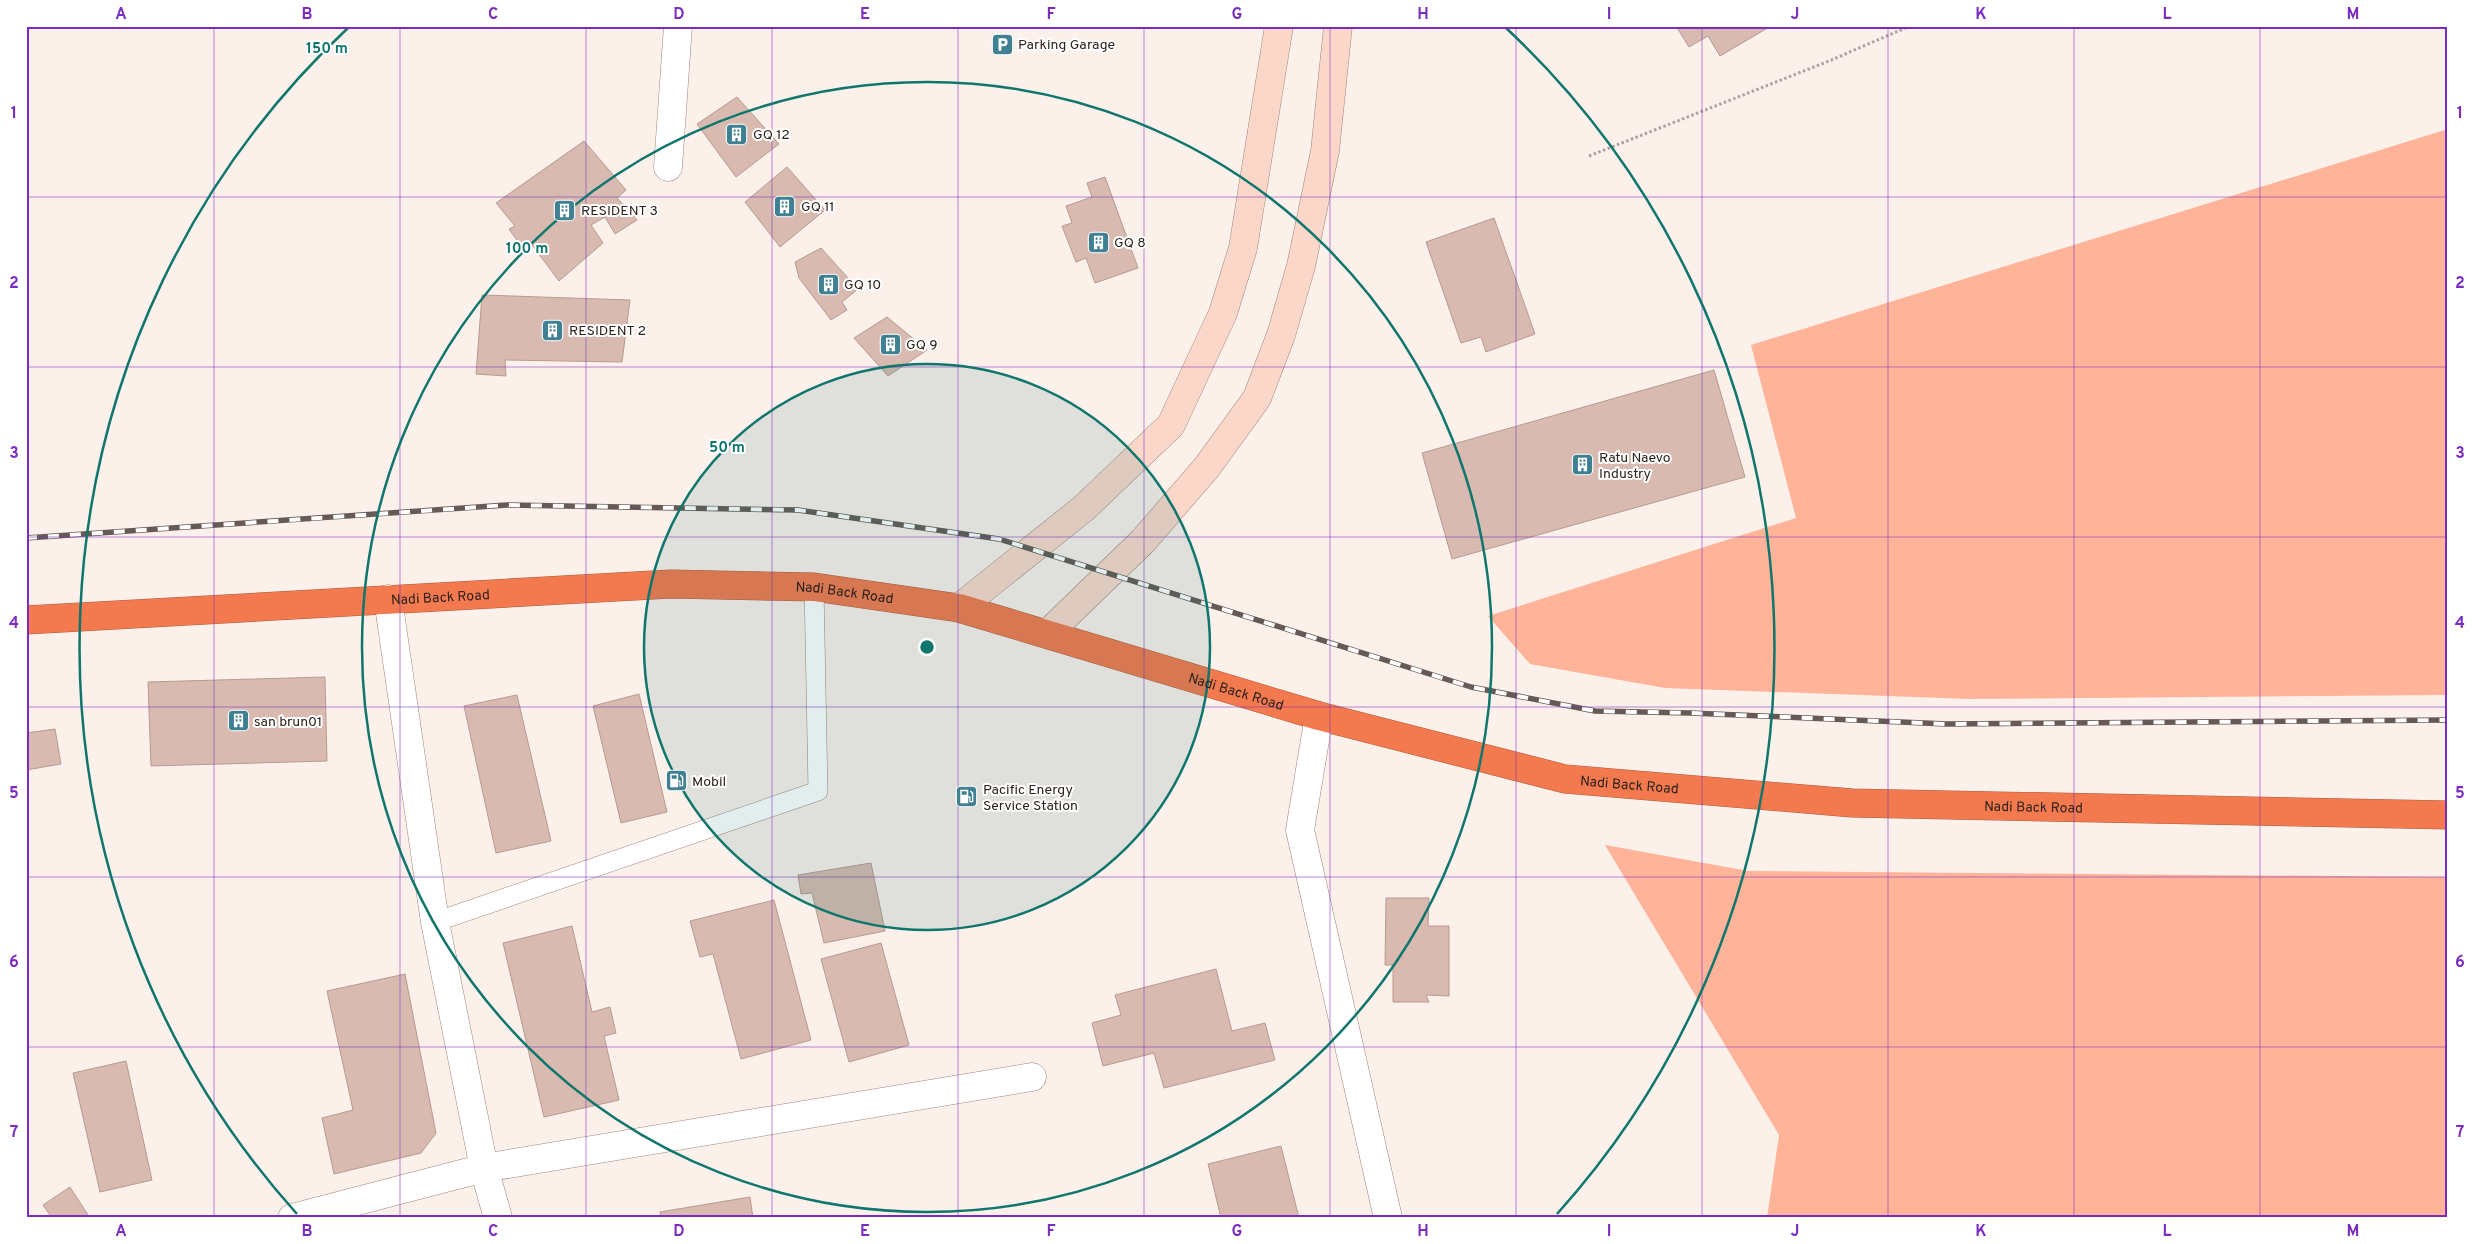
<svg xmlns="http://www.w3.org/2000/svg" width="2474" height="1244" font-family="Overpass,sans-serif">
<style>
.green{fill:#ffb399}
.building{fill:#d8bab0;stroke:#b79a91}
.lines{fill:none;stroke-linecap:round;stroke-linejoin:round}
.lane-casing{stroke:#a0847b;stroke-width:20}
.street-casing{stroke:#a0847b;stroke-width:29}
.secondary-casing{stroke:#a0847b;stroke-width:29}
.highway-casing{stroke:#ae5b3e;stroke-width:29}
.path{stroke:#aea29e;stroke-width:3;stroke-dasharray:2.5 2.5;stroke-linecap:butt}
.lane{stroke:#fff;stroke-width:19}
.street{stroke:#fff;stroke-width:28}
.secondary{stroke:#fbd7ca;stroke-width:28}
.highway{stroke:#f3794f;stroke-width:28}
.rail-casing{stroke:#655a56;stroke-width:5.5}
.rail{stroke:#fff;stroke-width:4;stroke-dasharray:11;stroke-linecap:butt}
.grid{fill:none;stroke:#7b2cbf;stroke-width:1;stroke-opacity:0.55}
.ring{fill:none;stroke:#0f766e;stroke-width:2.5}
.labels{text-anchor:middle;stroke-width:4;stroke-linejoin:round;paint-order:stroke}
.poi-label{font-size:14px;fill:#2d221e;stroke:#fff;text-anchor:start}
.street-label{font-size:14px;fill:#2d221e;stroke:#fff}
.centre{fill:#0f766e;stroke:#fff;stroke-width:2.5}
.ring-label{font-size:15px;text-anchor:middle;font-weight:bold;fill:#0f766e;stroke:#fff;stroke-width:4;stroke-linejoin:round;paint-order:stroke}
.neatline{fill:none;stroke:#7b2cbf;stroke-width:2}
.grid-label{font-size:16px;text-anchor:middle;font-weight:bold;fill:#7b2cbf}
</style>
<rect width="100%" height="100%" fill="#fcf0eb"/>
<g class="green">
<path d="M2448 129V695L1970 699 1665 688 1530 664 1488 616 1796 518 1751 345Z"/>
<path d="M1605 845 1748 871 2448 877V1218H1767L1779 1135Z"/>
</g>
<g class="building">
<path d="M1676 26H1771L1720 56 1708 36 1689 47Z"/>
<path d="M737 97 779 144 736 177 697 124Z"/>
<path d="M584 141 626 190 617 198 637 220 615 234 605 217 591 225 603 243 559 281 532 245 524 250 509 229 515 226 496 203Z"/>
<path d="M787 167 825 210 780 247 745 202Z"/>
<path d="M1105 177 1138 268 1095 283 1086 258 1076 262 1062 226 1072 223 1066 206 1092 197 1087 183Z"/>
<path d="M1494 218 1535 334 1486 352 1481 337 1461 343 1426 242Z"/>
<path d="M821 248 858 289 842 302 847 310 831 320 799 278 795 262Z"/>
<path d="M482 295 630 300 622 362 505 360 506 376 476 374Z"/>
<path d="M887 317 927 350 888 376 854 338Z"/>
<path d="M1714 370 1745 477 1452 559 1422 453Z"/>
<path d="M325 677 327 761 151 766 148 682Z"/>
<path d="M639 694 667 812 621 823 593 706Z"/>
<path d="M517 695 551 841 496 853 464 706Z"/>
<path d="M55 729 61 764 26 770V733Z"/>
<path d="M871 863 885 931 824 943 812 893 801 894 798 875Z"/>
<path d="M1386 898H1429L1428 926H1449V996L1426 995 1429 1002H1393V965H1385Z"/>
<path d="M774 900 811 1040 741 1059 713 954 700 957 690 921Z"/>
<path d="M572 926 592 1012 610 1007 616 1033 604 1036 619 1100 544 1117 503 943Z"/>
<path d="M881 943 909 1045 849 1062 821 959Z"/>
<path d="M1216 969 1232 1031 1265 1023 1275 1060 1164 1088 1154 1053 1103 1066 1092 1023 1121 1015 1115 995Z"/>
<path d="M405 974 436 1133 421 1153 334 1174 322 1118 353 1110 327 991Z"/>
<path d="M126 1061 152 1180 100 1192 73 1073Z"/>
<path d="M1281 1146 1299 1218H1221L1208 1164Z"/>
<path d="M70 1187 90 1218H52L43 1205Z"/>
<path d="M750 1197 753 1218H661L660 1212Z"/>
</g>
<g class="lines">
<defs>
<path id="lane" d="M435 922 818 791 814 587"/>
<g id="street">
<path d="M668 167 678 26"/>
<path d="M388 599 435 922 484 1168 498 1218"/>
<path d="M1319 716 1300 830 1388 1218"/>
<path d="M292 1218 484 1168 1032 1077"/>
</g>
<g id="secondary">
<path d="M959 608 1084 508 1171 425 1223 313 1243 248 1279 26"/>
<path d="M1047 634 1143 541 1207 467 1257 398 1281 335 1301 266 1325 151 1338 26"/>
</g>
<g id="highway">
<path id="s1" d="M26 620 671 584 814 587 959 608 1319 716 1565 779 1852 803 2448 815"/>
</g>
</defs>
<use href="#lane" class="lane-casing"/>
<use href="#street" class="street-casing"/>
<use href="#secondary" class="secondary-casing"/>
<use href="#highway" class="highway-casing"/>
<path class="path" d="M1589 156 1829 61 1910 26"/>
<use href="#lane" class="lane"/>
<use href="#street" class="street"/>
<use href="#secondary" class="secondary"/>
<use href="#highway" class="highway"/>
<defs>
<path id="rail" d="M26 538 507 505 798 510 999 539 1471 687 1595 711 1690 713 1947 724 2448 720"/>
</defs>
<use href="#rail" class="rail-casing"/>
<use href="#rail" class="rail"/>
</g>
<path class="grid" d="M214 26V1218M400 26V1218M586 26V1218M772 26V1218M958 26V1218M1144 26V1218M1330 26V1218M1516 26V1218M1702 26V1218M1888 26V1218M2074 26V1218M2260 26V1218M26 197H2448M26 367H2448M26 537H2448M26 707H2448M26 877H2448M26 1047H2448"/>
<circle cx="927" cy="647" r="283" fill="#0f766e" fill-opacity=".12"/>
<g class="ring">
<circle cx="927" cy="647" r="283"/>
<circle cx="927" cy="647" r="565"/>
<path d="M297 1214A848 848 0 0 1 349 27M1505 27A848 848 0 0 1 1557 1214"/>
</g>
<defs>
<symbol id="parking-square" viewBox="-11 -11 22 22"><rect x="-9" y="-9" width="18" height="18" rx="4" fill="#408093" stroke="#fff"/><path d="M-3.5-5.5H1a3.5 3.5 0 0 1 0 7H-1V5.5H-3.5ZM-1-3.4V-.6H.8a1.4 1.4 0 0 0 0-2.8Z" fill="#fff"/></symbol>
<symbol id="building-square" viewBox="-11 -11 22 22"><rect x="-9" y="-9" width="18" height="18" rx="4" fill="#408093" stroke="#fff"/><path d="M-4-6H4V6H1V3H-1V6H-4ZM-2.5-4.3h1.7v1.8h-1.7ZM.8-4.3h1.7v1.8H.8ZM-2.5-1h1.7V.8h-1.7ZM.8-1h1.7V.8H.8Z" fill="#fff"/></symbol>
<symbol id="fuel-square" viewBox="-11 -11 22 22"><rect x="-9" y="-9" width="18" height="18" rx="4" fill="#408093" stroke="#fff"/><path d="M-5.5-6h7V0h2V4h1.3V-2.5L3-4.5l.8-.8L6-3V5H2.5V1h-1V6h-7ZM-4.2-4.7v3.2H.2V-4.7Z" fill="#fff"/></symbol>
</defs>
<g fill-rule="evenodd">
<use href="#parking-square" x="990" y="32" width="25" height="25"/>
<use href="#building-square" x="724" y="122" width="25" height="25"/>
<use href="#building-square" x="772" y="194" width="25" height="25"/>
<use href="#building-square" x="552" y="198" width="25" height="25"/>
<use href="#building-square" x="1086" y="230" width="25" height="25"/>
<use href="#building-square" x="816" y="272" width="25" height="25"/>
<use href="#building-square" x="540" y="318" width="25" height="25"/>
<use href="#building-square" x="878" y="332" width="25" height="25"/>
<use href="#building-square" x="1570" y="452" width="25" height="25"/>
<use href="#building-square" x="226" y="708" width="25" height="25"/>
<use href="#fuel-square" x="664" y="768" width="25" height="25"/>
<use href="#fuel-square" x="954" y="784" width="25" height="25"/>
</g>
<g class="labels">
<g class="poi-label">
<text x="1018" y="49">Parking Garage</text>
<text x="753" y="139">GQ 12</text>
<text x="801" y="211">GQ 11</text>
<text x="581" y="215">RESIDENT 3</text>
<text x="1114" y="247">GQ 8</text>
<text x="844" y="289">GQ 10</text>
<text x="569" y="335">RESIDENT 2</text>
<text x="906" y="349">GQ 9</text>
<text x="1599" y="462">Ratu Naevo<tspan x="1599" dy="16">Industry</tspan></text>
<text x="254" y="726">san brun01</text>
<text x="692" y="786">Mobil</text>
<text x="983" y="794">Pacific Energy<tspan x="983" dy="16">Service Station</tspan></text>
</g>
<g class="street-label">
<text dy="5" stroke="none"><textPath href="#s1" startOffset="820">Nadi Back Road</textPath></text>
<text dy="5" stroke="none"><textPath href="#s1" startOffset="415">Nadi Back Road</textPath></text>
<text dy="5" stroke="none"><textPath href="#s1" startOffset="1225">Nadi Back Road</textPath></text>
<text dy="5" stroke="none"><textPath href="#s1" startOffset="1630">Nadi Back Road</textPath></text>
<text dy="5" stroke="none"><textPath href="#s1" startOffset="2035">Nadi Back Road</textPath></text>
</g>
</g>
<circle cx="927" cy="647" r="8" class="centre"/>
<g class="ring-label">
<text x="327" y="53">150 m</text>
<text x="527" y="253">100 m</text>
<text x="727" y="452">50 m</text>
</g>
<rect width="2474" height="1244" fill="none" stroke="#ffffff" stroke-width="55"/>
<rect x="28" y="28" width="2418" height="1188" class="neatline"/>
<g class="grid-label">
<text x="121" y="19">A</text>
<text x="307" y="19">B</text>
<text x="493" y="19">C</text>
<text x="679" y="19">D</text>
<text x="865" y="19">E</text>
<text x="1051" y="19">F</text>
<text x="1237" y="19">G</text>
<text x="1423" y="19">H</text>
<text x="1609" y="19">I</text>
<text x="1795" y="19">J</text>
<text x="1981" y="19">K</text>
<text x="2167" y="19">L</text>
<text x="2353" y="19">M</text>
<text x="14" y="118">1</text>
<text x="2460" y="118">1</text>
<text x="14" y="288">2</text>
<text x="2460" y="288">2</text>
<text x="14" y="458">3</text>
<text x="2460" y="458">3</text>
<text x="14" y="628">4</text>
<text x="2460" y="628">4</text>
<text x="14" y="798">5</text>
<text x="2460" y="798">5</text>
<text x="14" y="967">6</text>
<text x="2460" y="967">6</text>
<text x="14" y="1137">7</text>
<text x="2460" y="1137">7</text>
<text x="121" y="1236">A</text>
<text x="307" y="1236">B</text>
<text x="493" y="1236">C</text>
<text x="679" y="1236">D</text>
<text x="865" y="1236">E</text>
<text x="1051" y="1236">F</text>
<text x="1237" y="1236">G</text>
<text x="1423" y="1236">H</text>
<text x="1609" y="1236">I</text>
<text x="1795" y="1236">J</text>
<text x="1981" y="1236">K</text>
<text x="2167" y="1236">L</text>
<text x="2353" y="1236">M</text>
</g>
</svg>
